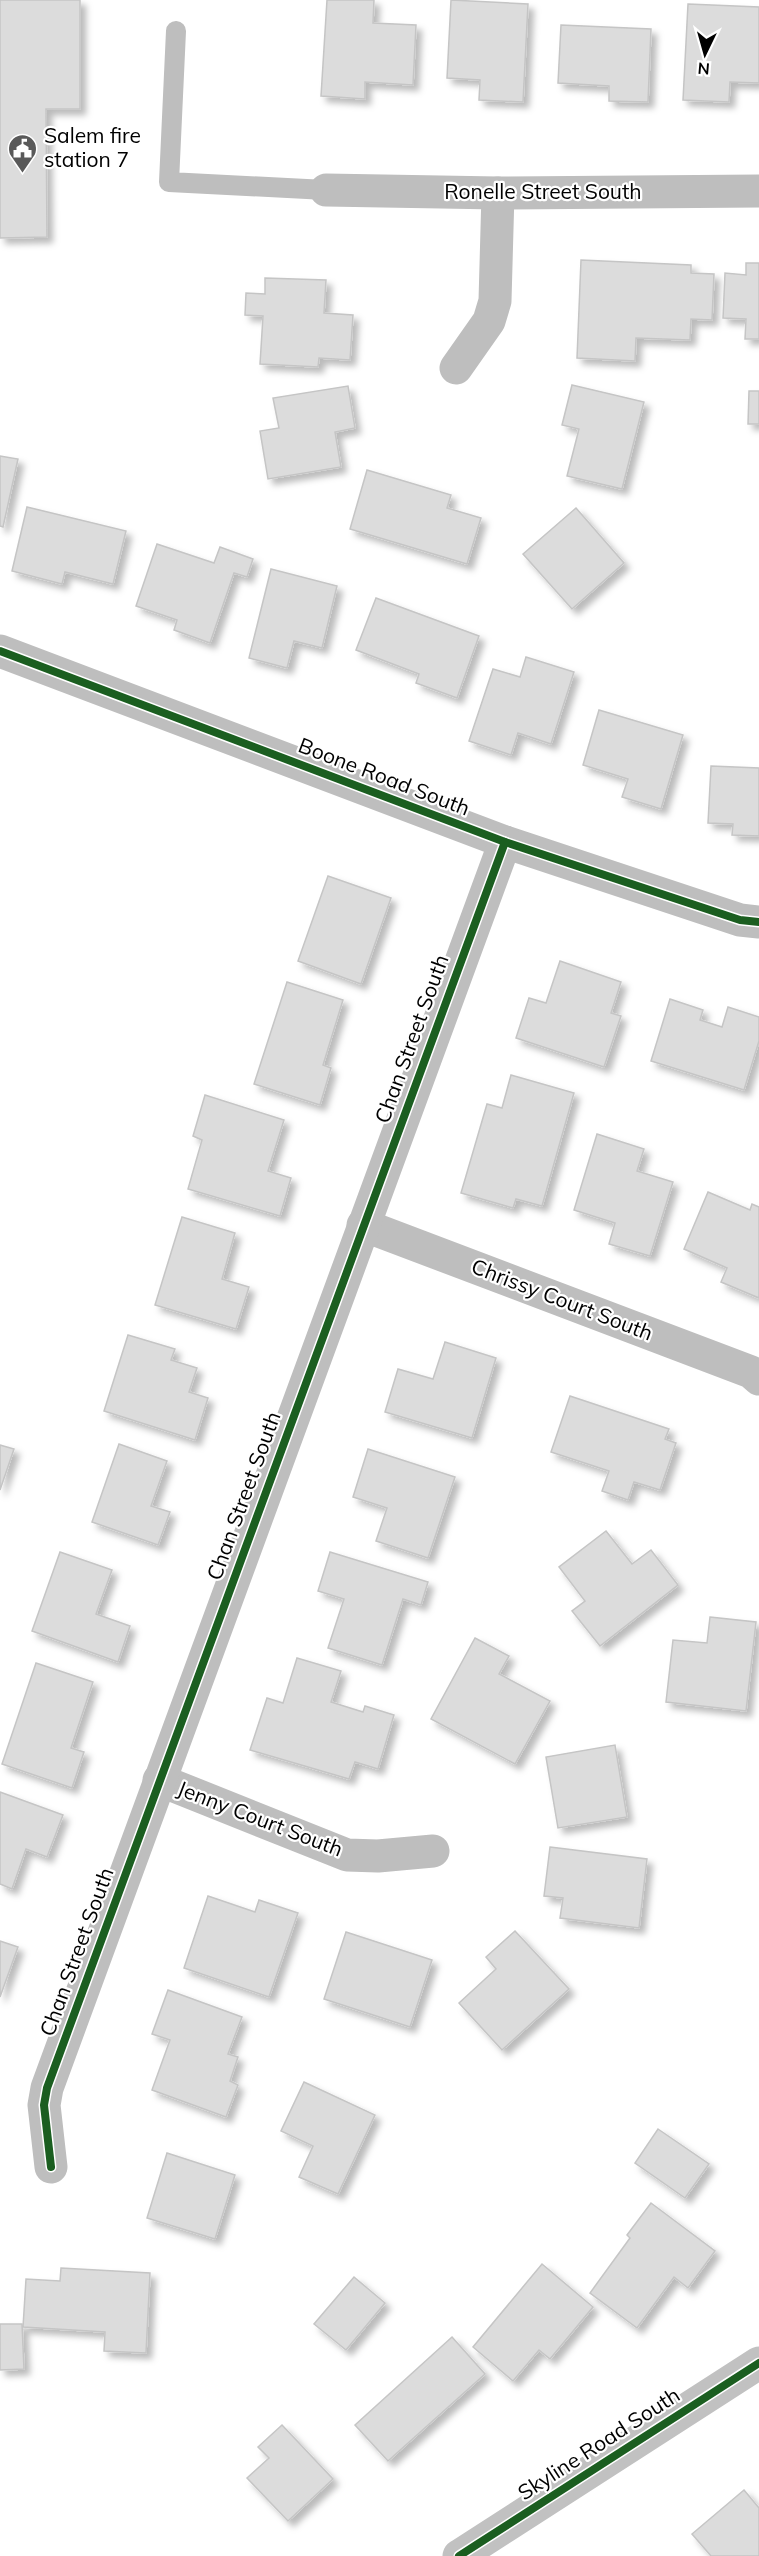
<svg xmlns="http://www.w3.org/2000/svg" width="759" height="2556" font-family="Mulish,sans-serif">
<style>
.building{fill:#dcdcdc;stroke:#c5c5c5;stroke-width:1.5;filter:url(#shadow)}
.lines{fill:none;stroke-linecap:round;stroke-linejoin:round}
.lane{stroke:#bebebe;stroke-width:20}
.street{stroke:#bebebe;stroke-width:33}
.secondary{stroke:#c1c1c1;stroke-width:33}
.cycleway-casing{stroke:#fff;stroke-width:11}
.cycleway{stroke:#1b5e20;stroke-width:8}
.labels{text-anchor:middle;stroke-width:4.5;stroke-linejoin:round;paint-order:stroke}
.poi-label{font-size:21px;fill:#000;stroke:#fff;text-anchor:start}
.street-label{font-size:21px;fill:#000;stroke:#fff}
</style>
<defs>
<filter id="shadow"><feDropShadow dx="5.5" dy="5.5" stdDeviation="3" flood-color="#0004"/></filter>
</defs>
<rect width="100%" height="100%" fill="#fff"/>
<g class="building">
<path d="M0 0H80V109H46L47 237 0 238Z"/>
<path d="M327 0H374L373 23 416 25 413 85 365 82V99L321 96Z"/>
<path d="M451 0 528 4 523 102 479 100 480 80 447 78Z"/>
<path d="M688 4 759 7V83L730 82 729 102 683 100Z"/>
<path d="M561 25 651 29 648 102 609 101V86L558 83Z"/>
<path d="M581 260 691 265V273L714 274 712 320 691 319 690 340 636 338 635 361 577 358Z"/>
<path d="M746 263H759V339H745L746 319 723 318 725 273 746 275Z"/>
<path d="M265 278 326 280 324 313 353 315 350 360 319 358 318 367 260 364 263 316 245 315 246 293 265 294Z"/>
<path d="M572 385 644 402 622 489 567 476 579 429 562 425Z"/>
<path d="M348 386 355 428 335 432 341 467 268 479 260 431 279 428 273 398Z"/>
<path d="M749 391H759V424H748Z"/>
<path d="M0 456 18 459 3 527 0 526Z"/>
<path d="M367 470 451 495 447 508 481 518 467 564 350 529Z"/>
<path d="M27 507 126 531 113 584 65 572 62 584 12 571Z"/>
<path d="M576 508 624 563 572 609 523 554Z"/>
<path d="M157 544 214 563 220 547 253 559 247 577 234 573 210 643 174 630 177 620 136 606Z"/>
<path d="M271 569 337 586 322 648 294 641 287 668 249 658Z"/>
<path d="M376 598 479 636 457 698 416 683 419 674 356 650Z"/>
<path d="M526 657 574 672 551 744 518 733 511 755 469 741 493 669 520 677Z"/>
<path d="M599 710 683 735 661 809 622 797 628 779 583 765Z"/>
<path d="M711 766 759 768V836L732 835 733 824 708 823Z"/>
<path d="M328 876 391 898 361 984 298 961Z"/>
<path d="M560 961 621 982 611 1013 621 1016 604 1067 516 1038 529 998 546 1003Z"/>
<path d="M287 982 343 1000 323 1065 331 1068 320 1105 254 1084Z"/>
<path d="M670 999 703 1010 700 1020 722 1027 728 1007 759 1017V1041L744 1090 651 1061Z"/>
<path d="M511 1075 574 1093 542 1206 516 1199 513 1208 461 1193 487 1104 502 1108Z"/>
<path d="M205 1095 284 1120 268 1171 291 1178 280 1216 188 1189 202 1140 193 1136Z"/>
<path d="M597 1134 644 1149 637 1171 673 1182 650 1256 609 1244 615 1223 574 1210Z"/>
<path d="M708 1192 750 1210 752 1204 759 1207V1298L721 1282 727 1268 684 1249Z"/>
<path d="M182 1217 235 1233 222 1279 249 1287 236 1329 155 1305Z"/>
<path d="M128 1335 175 1349 171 1360 197 1368 189 1392 208 1398 195 1440 104 1411Z"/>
<path d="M445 1342 496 1358 472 1438 385 1412 398 1369 433 1379Z"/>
<path d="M570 1396 669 1429 665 1439 676 1443 660 1490 634 1482 628 1500 602 1491 609 1471 551 1452Z"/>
<path d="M119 1444 167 1461 151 1506 170 1512 158 1545 92 1522Z"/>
<path d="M0 1445 14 1449 0 1490Z"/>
<path d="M368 1449 455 1477 428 1558 376 1541 387 1508 353 1497Z"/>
<path d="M606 1531 632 1564 651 1550 678 1585 600 1646 572 1611 585 1601 559 1567Z"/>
<path d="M60 1552 112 1570 96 1614 130 1626 118 1662 32 1631Z"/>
<path d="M330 1552 428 1582 421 1605 403 1599 382 1665 328 1648 344 1599 318 1591Z"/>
<path d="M710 1617 756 1622 746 1711 666 1702 673 1640 707 1643Z"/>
<path d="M475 1638 509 1656 499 1674 550 1701 515 1764 431 1719Z"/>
<path d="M297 1658 341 1671 331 1702 363 1712 365 1706 394 1715 378 1769 355 1762 349 1779 250 1750 267 1698 283 1703Z"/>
<path d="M36 1663 93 1682 71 1748 84 1752 72 1788 2 1764Z"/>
<path d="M615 1745 627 1817 558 1828 546 1757Z"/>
<path d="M0 1792 63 1815 47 1857 26 1849 12 1889 0 1884Z"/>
<path d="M550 1847 647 1859 639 1928 560 1918 563 1898 544 1896Z"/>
<path d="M208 1896 255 1912 259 1900 298 1913 269 1997 184 1968Z"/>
<path d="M515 1931 569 1989 502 2050 459 2003 496 1969 486 1957Z"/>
<path d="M346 1932 432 1960 410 2027 324 1999Z"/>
<path d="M0 1941 18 1947 0 1997Z"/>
<path d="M168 1990 242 2017 228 2054 238 2057 230 2081 238 2085 226 2117 152 2090 170 2040 152 2034Z"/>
<path d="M304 2082 375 2115 338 2194 299 2177 313 2146 281 2131Z"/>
<path d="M658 2129 709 2164 685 2198 635 2163Z"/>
<path d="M167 2153 235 2175 215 2239 147 2218Z"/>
<path d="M651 2203 715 2251 688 2288 674 2277 637 2328 590 2293 630 2238 627 2235Z"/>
<path d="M542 2264 593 2307 550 2359 539 2350 513 2381 473 2347Z"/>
<path d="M61 2268 150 2273 146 2353 104 2351 105 2332 23 2327 26 2279 60 2281Z"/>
<path d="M354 2277 385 2303 346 2350 314 2324Z"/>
<path d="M0 2324H22L24 2369 0 2370Z"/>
<path d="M452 2337 485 2374 388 2461 355 2425Z"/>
<path d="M282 2425 333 2479 288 2521 247 2478 269 2458 258 2447Z"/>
<path d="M744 2490 759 2508V2556H711L692 2534Z"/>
</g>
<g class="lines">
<path class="lane" d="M176 31 169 182 326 190"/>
<g class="street">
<path d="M326 190 498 193 759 191"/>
<path d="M456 368 489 321 495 301 498 193"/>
<path d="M0 651 505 842 740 920 759 922"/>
<path d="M363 1225 751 1372 759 1379"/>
<path d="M159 1780 347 1855 378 1856 433 1851"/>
<path d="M51 2167 44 2105 47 2088 505 842"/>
</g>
<path class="secondary" d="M459 2556 759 2363"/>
<defs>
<g id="cycleway">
<path d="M0 651 505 842 740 920 759 922"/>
<path d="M51 2167 44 2105 47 2088 505 842"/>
<path d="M459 2556 759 2363"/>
</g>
</defs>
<use href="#cycleway" class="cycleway-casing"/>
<use href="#cycleway" class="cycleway"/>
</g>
<defs>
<symbol id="civic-pin" viewBox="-11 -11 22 30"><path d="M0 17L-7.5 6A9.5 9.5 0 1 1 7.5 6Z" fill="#595959" stroke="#fff"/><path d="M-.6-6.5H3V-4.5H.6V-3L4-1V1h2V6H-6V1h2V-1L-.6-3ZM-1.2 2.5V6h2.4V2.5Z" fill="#fff"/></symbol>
</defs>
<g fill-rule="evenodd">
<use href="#civic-pin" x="6" y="132" width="33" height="45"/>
</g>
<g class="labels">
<g class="poi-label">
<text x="44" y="143">Salem fire<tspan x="44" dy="24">station 7</tspan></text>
</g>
<g class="street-label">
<text x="543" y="199">Ronelle Street South</text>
<text transform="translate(384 777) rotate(21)" y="7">Boone Road South</text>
<text transform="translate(412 1039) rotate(-70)" y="7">Chan Street South</text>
<text transform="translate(562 1300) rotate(21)" y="7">Chrissy Court South</text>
<text transform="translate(244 1496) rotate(-70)" y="7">Chan Street South</text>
<text transform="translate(260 1819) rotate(21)" y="7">Jenny Court South</text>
<text transform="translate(77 1952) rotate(-70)" y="7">Chan Street South</text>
<text transform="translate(599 2444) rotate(-33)" y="7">Skyline Road South</text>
</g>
</g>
<g transform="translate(705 54) rotate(185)" stroke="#ffffff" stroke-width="4.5" paint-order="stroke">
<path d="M0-4.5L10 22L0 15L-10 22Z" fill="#000000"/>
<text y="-9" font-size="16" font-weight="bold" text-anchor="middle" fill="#000000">N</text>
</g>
</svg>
